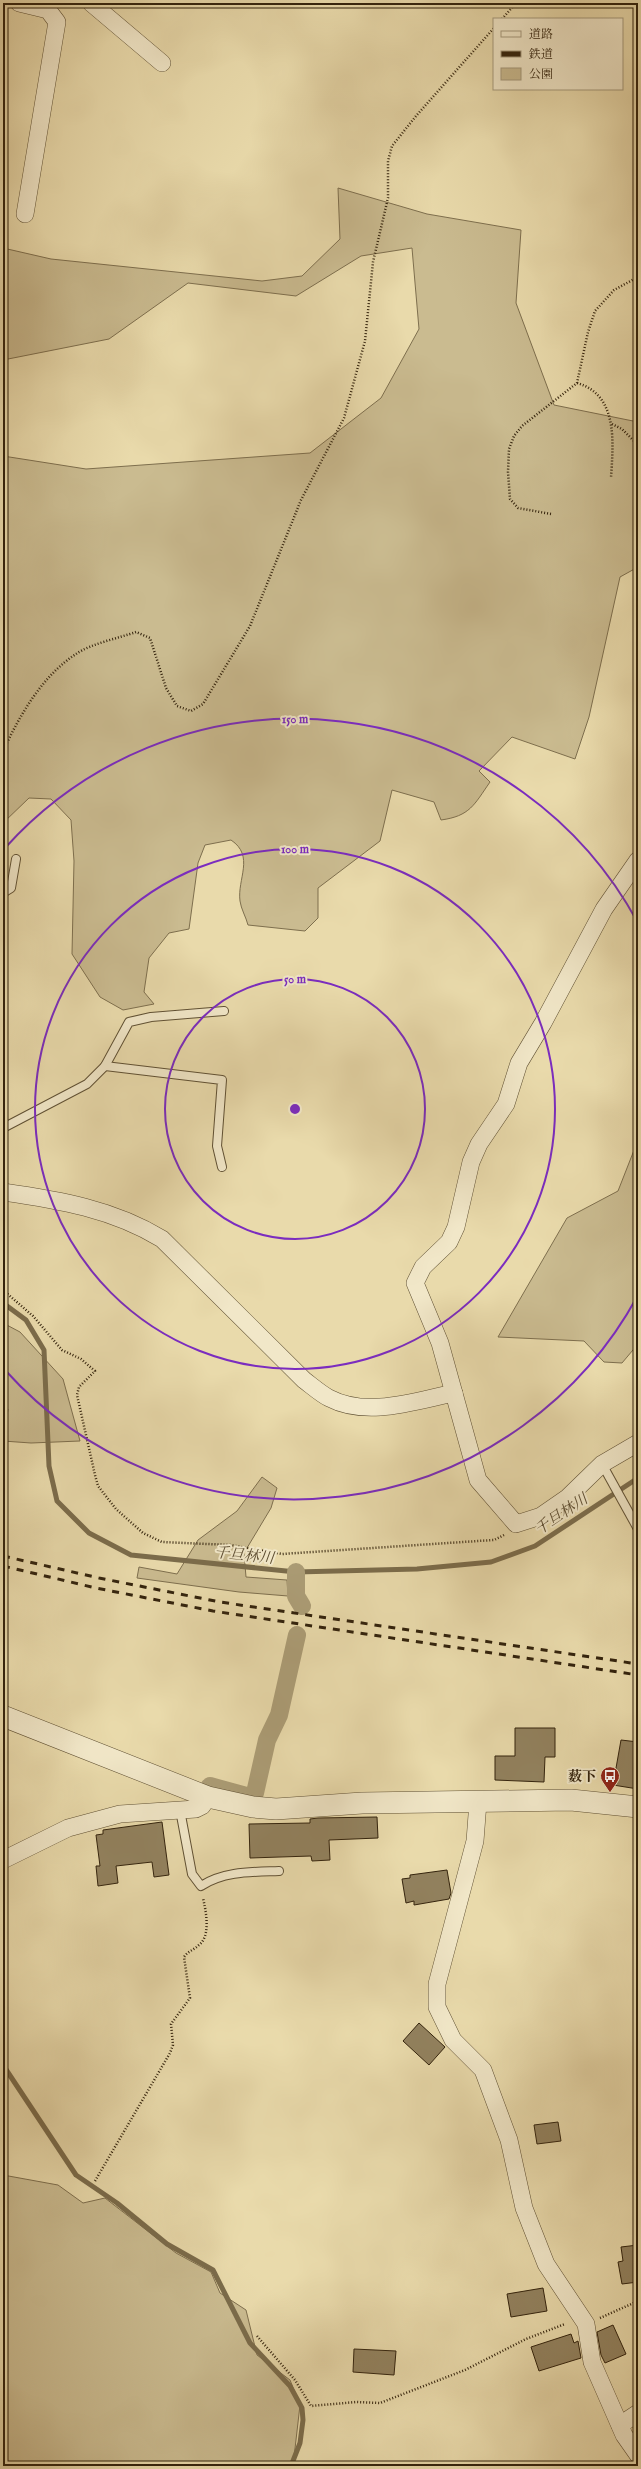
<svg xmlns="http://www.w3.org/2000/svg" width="641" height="2469" font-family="'IM FELL English','Noto Serif JP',serif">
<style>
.green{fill:#cabb90;stroke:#7e6f4e}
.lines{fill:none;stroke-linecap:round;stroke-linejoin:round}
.stream{stroke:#7b6c4b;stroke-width:5}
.canal{stroke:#ab9c75;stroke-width:18}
.building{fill:#92825f;stroke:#33230d}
.service-casing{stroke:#605134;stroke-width:10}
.minor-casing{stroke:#605134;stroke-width:18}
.tertiary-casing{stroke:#605134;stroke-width:22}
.path{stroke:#33230d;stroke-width:2.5;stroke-dasharray:1 2;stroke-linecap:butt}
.service{stroke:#f1e7c8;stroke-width:8}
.minor{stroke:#f1e7c8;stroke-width:17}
.tertiary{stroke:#f1e7c8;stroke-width:21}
.rail{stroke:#33230d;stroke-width:3;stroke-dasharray:7 7;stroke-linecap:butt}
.ring{fill:none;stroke:#7b2cbf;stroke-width:2}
.labels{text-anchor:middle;stroke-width:4;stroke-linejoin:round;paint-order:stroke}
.poi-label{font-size:14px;font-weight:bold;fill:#33230d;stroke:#f1e7c8;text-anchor:end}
.water-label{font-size:15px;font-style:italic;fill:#5d4d31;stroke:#f1e7c8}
.centre{fill:#7b2cbf;stroke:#f1e7c8;stroke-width:2}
.ring-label{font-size:12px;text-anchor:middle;font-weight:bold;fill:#7b2cbf;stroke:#f1e7c8;stroke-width:4;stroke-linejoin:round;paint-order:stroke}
</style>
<rect width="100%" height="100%" fill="#e9daab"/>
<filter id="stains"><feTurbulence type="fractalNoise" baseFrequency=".005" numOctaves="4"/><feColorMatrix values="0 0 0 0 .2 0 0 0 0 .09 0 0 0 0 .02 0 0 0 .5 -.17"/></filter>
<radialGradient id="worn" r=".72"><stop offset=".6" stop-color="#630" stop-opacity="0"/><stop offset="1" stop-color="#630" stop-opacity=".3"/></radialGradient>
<g class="green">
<path d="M338 188 427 214 521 230 516 303 554 405 638 422V567L620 577 589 717 575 759 512 737 479 771 490 782C474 805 470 816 441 820L434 802 392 790 380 841 318 888V918L305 931 248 925C246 917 241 909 240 901 237 879 255 856 231 840L205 845 198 863 189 929 169 933 149 958 144 992 154 1004 123 1010 100 997 72 954 74 861 71 820 51 799 29 798 3 823V756L6 746 3 744V456L86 469 310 453 381 398 419 329 412 248 361 256 296 296 188 283 109 339 3 360V248L51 259 262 281 302 276 340 239Z"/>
<path d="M638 1140V1344L622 1363 604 1362 584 1341 498 1337 567 1218 618 1191Z"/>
<path d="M3 1323 20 1332 63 1379 80 1441 31 1443 3 1441 8 1409 3 1406Z"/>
<path d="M262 1477 277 1488 271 1508 244 1553 246 1577 287 1580 288 1596 239 1592 137 1578 139 1567 177 1574 198 1540 237 1511Z"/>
<path d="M3 2175 58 2185 83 2203 105 2198 176 2253 211 2272 220 2293 246 2310 257 2355 290 2380 300 2405 293 2466H3Z"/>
</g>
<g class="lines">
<g class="stream">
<path d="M3 1303 26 1320 44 1350 49 1466 57 1501 89 1533 131 1555 296 1572 417 1569 491 1562 535 1546 638 1478"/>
<path d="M3 2065 76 2175 117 2203 167 2244 213 2270 250 2343 290 2386 302 2408 303 2420 300 2443 291 2466"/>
</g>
<g class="canal">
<path d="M296 1572V1596L302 1606"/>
<path d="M210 1786 250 1797 255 1793 267 1740 279 1715 297 1635"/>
</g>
</g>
<g class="building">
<path d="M515 1728H555V1757H545L544 1782 495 1780V1756H515Z"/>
<path d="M621 1740 638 1742 635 1764H638V1789L613 1785Z"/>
<path d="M377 1817 378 1838 329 1840 330 1860 312 1861 311 1856 250 1858 249 1824 310 1823V1819L318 1818Z"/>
<path d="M162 1822 169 1875 154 1877 152 1862 116 1866 118 1883 98 1886 96 1866H100L96 1835 103 1834V1830Z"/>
<path d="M447 1870 451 1893 449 1899 414 1905V1901L406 1903 402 1879 410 1878V1875Z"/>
<path d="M419 2023 445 2047 429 2065 403 2041Z"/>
<path d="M558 2122 561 2141 537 2144 534 2125Z"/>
<path d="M638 2245V2282L622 2284 618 2262 623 2261 621 2247Z"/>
<path d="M543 2288 547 2311 511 2317 507 2294Z"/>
<path d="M613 2325 626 2354 605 2363 601 2355 597 2332Z"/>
<path d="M571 2334 574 2343 578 2341 581 2358 539 2371 531 2347Z"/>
<path d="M354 2349 396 2351 394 2375 353 2372Z"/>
</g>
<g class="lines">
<defs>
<g id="service">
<path d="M3 897V893L11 888 16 859"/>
<path d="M105 1066 222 1080 217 1146 222 1167"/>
<path d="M3 1128 87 1084 105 1066 129 1022 151 1017 224 1011"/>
<path d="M602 1464 638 1529"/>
<path d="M180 1810 192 1874 201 1886C224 1871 252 1872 279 1871"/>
</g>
<g id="minor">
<path d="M19 3 48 10 57 22 25 214"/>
<path d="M91 3 162 63"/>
<path d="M638 860 604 909 543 1023 519 1063 506 1104 479 1144 471 1162 456 1227 449 1242 423 1267 415 1283 440 1343 478 1480 516 1524 541 1516 567 1498 602 1464 638 1443"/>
<path d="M3 1192C59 1200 113 1209 162 1239L304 1380C312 1386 321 1394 329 1398 367 1418 415 1401 454 1393"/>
<path d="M478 1802 475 1841 437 1984V2007L453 2040 483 2070 509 2140 524 2208 546 2264 586 2324 592 2362 624 2435 638 2455"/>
<path d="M3 1860 68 1828 120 1814 196 1809 202 1806 208 1797"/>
<path d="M620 2425 638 2413"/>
</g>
<path id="tertiary" d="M3 1716 208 1797 253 1807 276 1809 362 1803 571 1800 638 1807"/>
</defs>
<use href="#service" class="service-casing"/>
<use href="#minor" class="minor-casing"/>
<use href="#tertiary" class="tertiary-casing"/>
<g class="path">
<path d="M502 19 516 3"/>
<path d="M577 383C619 395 613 444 611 478"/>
<path d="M612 424 622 429 638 445"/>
<path d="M551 514 518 508 510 499 508 472 509 449 514 436 522 426 577 383 588 332 595 311 614 290 638 277"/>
<path d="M3 751C20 715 42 676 76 654 90 644 119 638 136 632L150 638 166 688 177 706 191 711 203 704 250 626 301 500 344 418 365 341 373 262 388 198V161L392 146 416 116 494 28"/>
<path d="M3 1290 33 1316 62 1350 81 1359 95 1371 79 1387 77 1395 95 1475 98 1486 116 1509 143 1533 162 1542 230 1545 282 1554 478 1541 494 1540 504 1535"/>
<path d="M95 2181 170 2053 173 2045 171 2024 190 1998 184 1957C188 1951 194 1950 199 1945 211 1936 206 1911 203 1898"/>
<path d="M600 2318 638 2301"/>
<path d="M257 2336 295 2380 311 2406 356 2402 380 2403 465 2370 526 2339 565 2324"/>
</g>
<use href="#service" class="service"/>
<use href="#minor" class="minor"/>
<use href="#tertiary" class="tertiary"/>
<g class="rail">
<path d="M3 1556 99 1578 220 1602 638 1664"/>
<path d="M3 1566 96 1588 213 1611 638 1675"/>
</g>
</g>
<g class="ring">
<circle cx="295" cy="1109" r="130"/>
<circle cx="295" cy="1109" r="260"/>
<path d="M638 1295A390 390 0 0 1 5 1370M5 848A390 390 0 0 1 638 923"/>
</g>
<defs>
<symbol id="bus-pin" viewBox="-11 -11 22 30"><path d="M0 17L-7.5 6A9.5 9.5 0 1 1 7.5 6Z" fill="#8f2418" stroke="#f1e7c8"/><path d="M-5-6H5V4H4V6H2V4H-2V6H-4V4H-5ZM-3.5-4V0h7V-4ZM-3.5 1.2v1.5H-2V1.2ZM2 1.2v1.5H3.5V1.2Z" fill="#fff"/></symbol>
</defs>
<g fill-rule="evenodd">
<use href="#bus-pin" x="599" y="1765" width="22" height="30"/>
</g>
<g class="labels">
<g class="poi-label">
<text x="596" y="1781">薮下</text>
</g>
<g class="water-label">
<text transform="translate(561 1514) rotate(-34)" y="5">千旦林川</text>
<text transform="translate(244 1555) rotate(6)" y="5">千旦林川</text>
</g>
</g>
<circle cx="295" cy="1109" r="6" class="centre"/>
<g class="ring-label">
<text x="295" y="723">150 m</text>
<text x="295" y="853">100 m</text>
<text x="295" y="983">50 m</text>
</g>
<rect width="641" height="2469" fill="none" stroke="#e9daab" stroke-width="16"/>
<rect x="4" y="4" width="633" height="2461" fill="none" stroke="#33230d" stroke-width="2"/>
<rect x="8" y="8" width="625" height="2453" fill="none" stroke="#33230d"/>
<rect x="493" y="18" width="130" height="72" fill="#f1e7c8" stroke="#a5997d"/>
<rect x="501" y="31" width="20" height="6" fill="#f1e7c8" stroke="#a5997d"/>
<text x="529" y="38" font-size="12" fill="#33230d">道路</text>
<rect x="501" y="51" width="20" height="6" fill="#33230d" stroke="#a5997d"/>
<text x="529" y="58" font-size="12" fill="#33230d">鉄道</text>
<rect x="501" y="68" width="20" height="12" fill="#cabb90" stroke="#a5997d"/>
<text x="529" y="78" font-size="12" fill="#33230d">公園</text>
<rect width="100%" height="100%" filter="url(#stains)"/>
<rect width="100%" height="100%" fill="url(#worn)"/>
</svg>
